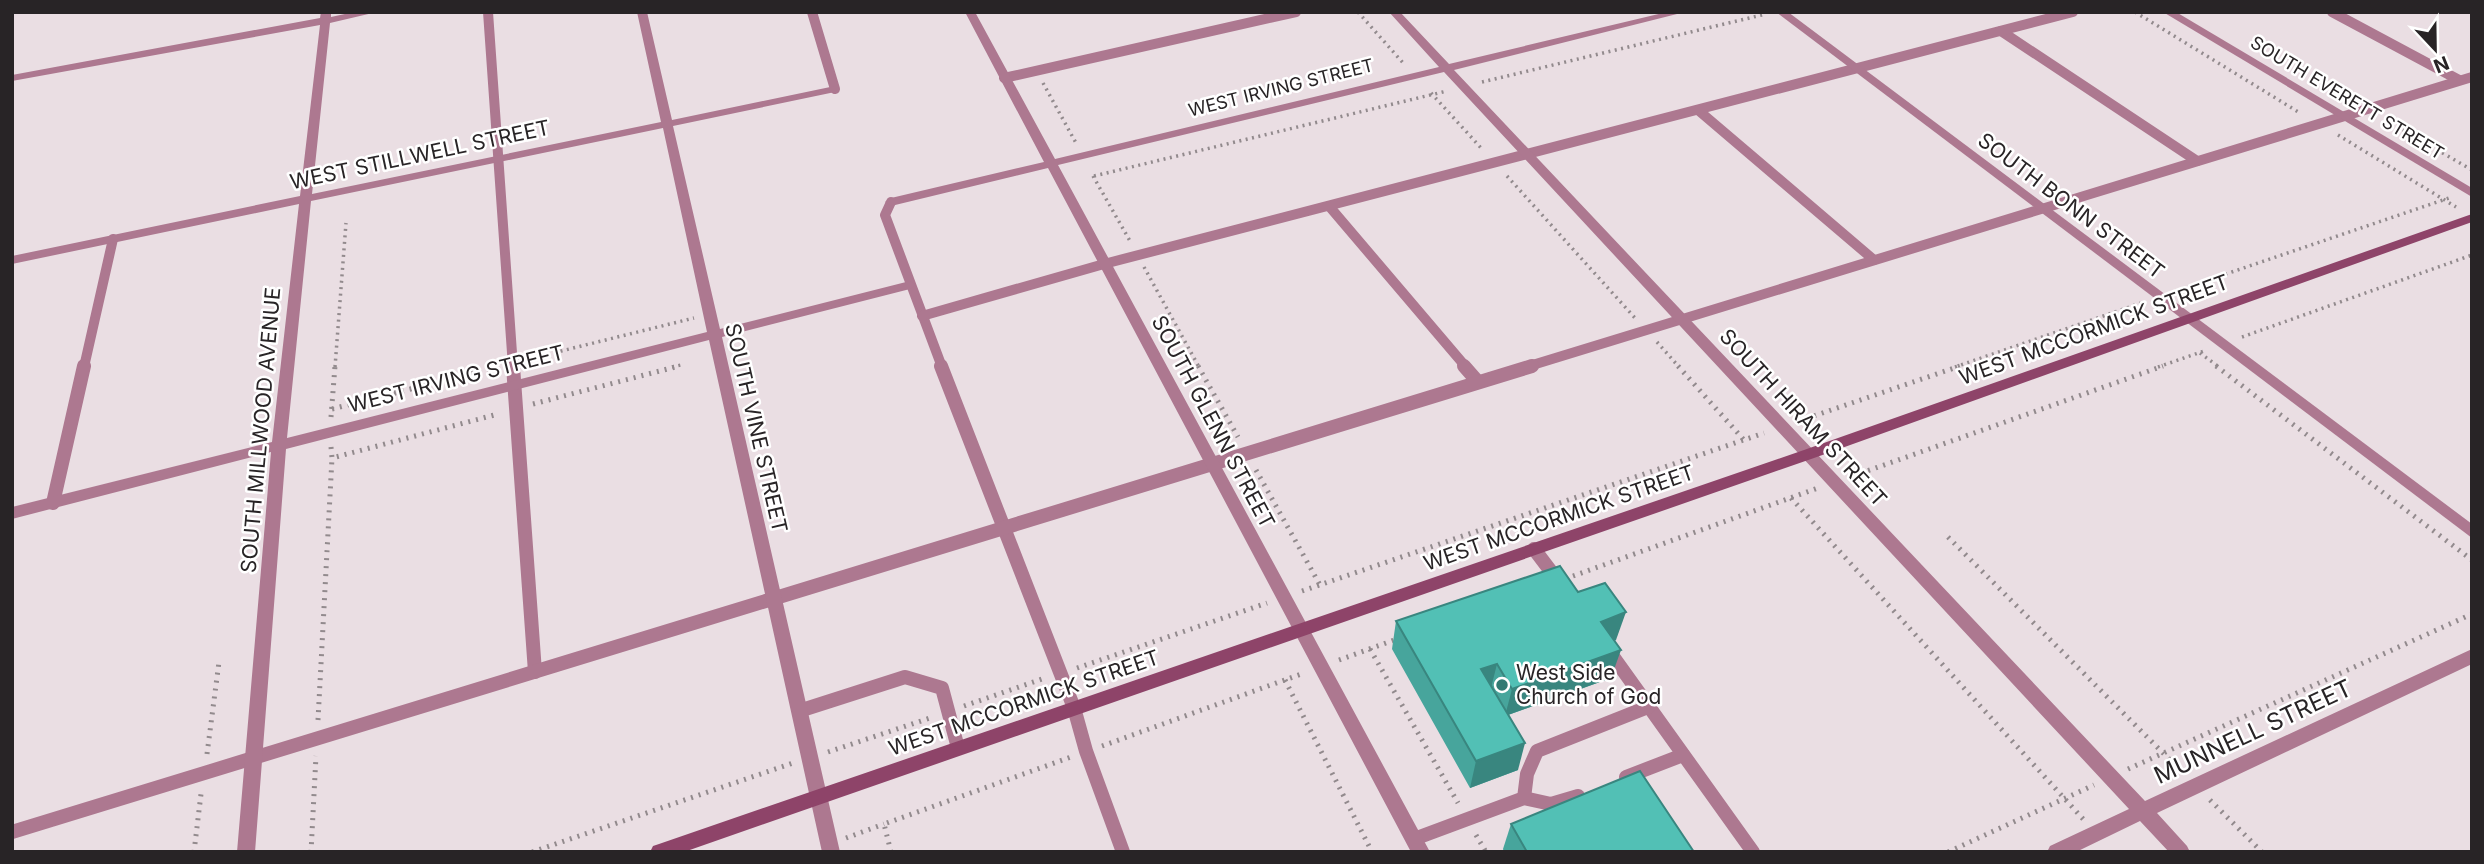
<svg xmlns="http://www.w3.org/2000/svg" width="2484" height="864" font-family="Inter,sans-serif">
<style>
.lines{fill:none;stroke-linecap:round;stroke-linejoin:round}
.path-far1{stroke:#928a8d;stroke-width:3.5;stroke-dasharray:2 4.5;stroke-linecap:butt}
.path{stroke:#928a8d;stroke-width:5;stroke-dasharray:2 6;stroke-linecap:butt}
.lane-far1{stroke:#ad7890;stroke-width:10}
.lane{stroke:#ad7890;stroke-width:14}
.street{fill:#ad7890;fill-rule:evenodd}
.secondary{fill:#8e4469;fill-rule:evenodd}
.wall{fill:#47a59c}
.shaded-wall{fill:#39867f}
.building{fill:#52c0b5;stroke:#39867f;stroke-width:2}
.poi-dot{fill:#327a73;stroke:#fff;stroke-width:2.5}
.labels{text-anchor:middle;stroke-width:5;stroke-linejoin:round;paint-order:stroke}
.far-street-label{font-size:18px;fill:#282426;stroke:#fff}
.street-label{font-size:21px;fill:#282426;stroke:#fff}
.poi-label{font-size:21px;fill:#282426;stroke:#fff;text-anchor:start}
.near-street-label{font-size:24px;fill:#282426;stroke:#fff}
</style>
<rect width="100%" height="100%" fill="#eadee3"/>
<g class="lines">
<g class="path-far1">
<path d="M1358 12 1404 64"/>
<path d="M2135 12 2300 113"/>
<path d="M1482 82 1766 14"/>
<path d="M1043 83 1076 143"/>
<path d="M1431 93 1482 149"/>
<path d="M2386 120 2472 170"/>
<path d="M2338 135 2456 207"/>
<path d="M1093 176 1130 241"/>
<path d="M1094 176 1447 91"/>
<path d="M1507 176 1635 318"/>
<path d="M1144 267 1199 367"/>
<path d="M2176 291 2449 198"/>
<path d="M2242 337 2472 255"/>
<path d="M1657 342 1679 367"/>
<path d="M2200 353 2219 367"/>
<path d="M529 359 694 318"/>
<path d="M335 367 346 223"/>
<path d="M672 367 681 365"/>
<path d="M1955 367 2141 303"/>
<path d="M2158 367 2204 351"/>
</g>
<g class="path">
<path d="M1198 366 1238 437"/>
<path d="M1678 366 1744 440"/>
<path d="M2216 366 2472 560"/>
<path d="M533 404 679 366"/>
<path d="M332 409 497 367"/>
<path d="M331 417 335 366"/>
<path d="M1799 421 1960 366"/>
<path d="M331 447 332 458 498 414"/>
<path d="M1256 470 1320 585"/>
<path d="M1853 476 2163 366"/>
<path d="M1791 498 2084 820"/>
<path d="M1948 537 2182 772"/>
<path d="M1573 576 1818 488"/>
<path d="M1302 591 1764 433"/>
<path d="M1370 649 1458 803"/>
<path d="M1339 660 1397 639"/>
<path d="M1077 668 1267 603"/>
<path d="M1285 680 1372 852"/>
<path d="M964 706 1045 678"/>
<path d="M318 720 332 458"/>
<path d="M1102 746 1304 673"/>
<path d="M828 752 933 717"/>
<path d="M207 754 219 662"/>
<path d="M2128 769 2472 614"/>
<path d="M2210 800 2262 852"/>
<path d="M1476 835 1486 852"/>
<path d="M846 838 884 824"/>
<path d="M194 852 201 794"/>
<path d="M311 852 316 756"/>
<path d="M532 852 793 763"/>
<path d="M891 852 884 824 1071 757"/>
<path d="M1948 852 2094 785"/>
</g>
<g class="lane-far1">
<path d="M488 12 513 367"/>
<path d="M812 12 835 89"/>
<path d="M2332 12 2459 80"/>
<path d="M2001 31 2197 161"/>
<path d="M1004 78 1296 12"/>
<path d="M1698 110 1874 260"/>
<path d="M891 202 885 215 942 367"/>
<path d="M1329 206 1466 367"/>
<path d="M922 316 1104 264 2073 12"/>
<path d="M84 367 113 239"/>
<path d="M1526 367 2472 77"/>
</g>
<g class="lane">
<path d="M513 366 535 672"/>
<path d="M941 366 1074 708 1086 751 1123 852"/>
<path d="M1464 366 1478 382"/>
<path d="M53 503 84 366"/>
<path d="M1534 549 1559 582"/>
<path d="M1607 648 1753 852"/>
<path d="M799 711 905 677 942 688 958 748"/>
<path d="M1626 777 1683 755"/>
<path d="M1524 798 1551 804 1578 796"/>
<path d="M12 832 1532 366"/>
<path d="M1414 839 1524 798 1527 774 1537 751 1648 707"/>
</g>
<g class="street">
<path d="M321 12H331V17L354 12H377L330 23 312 194 661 122 637 12H647L672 120 835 86 840 89 835 92 673 126 720 329 910 281 916 285 910 289 722 337 840 852H822L709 340 286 449 255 852H237L271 452 12 519V507L272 442 299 204 12 264V256L300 196 320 25 12 81V75L320 18ZM663 128 707 332 287 438 311 201Z"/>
<path d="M965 12H975L1055 159 1439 67 1389 12H1400L1449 64 1667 12H1685L1454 70 2145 801 2472 649V664L2157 813 2187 846 2190 852H2169L2140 821 2076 852H2047L2050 846 2129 809 1444 72 1058 165 1430 852H1411L1048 168 891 206 885 202 891 198 1044 162Z"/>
<path d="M1776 12H1788L2472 524V538Z"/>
<path d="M2163 12H2176L2472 188V197Z"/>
</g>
<path class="secondary" d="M2472 214V222L1814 458 684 852H650L653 846 659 844 1804 450Z"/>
</g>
<g class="wall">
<path d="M1578 592 1616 640 1614 641 1611 678 1508 715 1518 770 1470 788 1392 649 1396 621Z"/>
<path d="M1511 824 1694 852H1504L1503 849Z"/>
</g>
<g class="shaded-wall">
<path d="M1626 612 1616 640 1591 649 1601 622Z"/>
<path d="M1621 650 1611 678 1505 716 1512 689Z"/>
<path d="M1497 664 1490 692 1481 669Z"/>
<path d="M1525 743 1518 770 1470 788 1476 761Z"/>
</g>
<g class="building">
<path d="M1560 566 1578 592 1605 583 1626 612 1601 622 1621 650 1512 689 1497 664 1481 669 1525 743 1476 761 1396 621Z"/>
<path d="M1640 771 1694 852H1527L1511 824Z"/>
</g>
<circle class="poi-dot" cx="1502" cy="685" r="7"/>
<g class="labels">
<g class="far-street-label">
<text transform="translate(1281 88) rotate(-14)" y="6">WEST IRVING STREET</text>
<text transform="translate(2347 98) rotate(31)" y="6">SOUTH EVERETT STREET</text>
</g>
<g class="street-label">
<text transform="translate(420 155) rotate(-12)" y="7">WEST STILLWELL STREET</text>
<text transform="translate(2071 206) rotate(37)" y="7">SOUTH BONN STREET</text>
<text transform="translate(2094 330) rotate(-20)" y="7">WEST MCCORMICK STREET</text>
<text transform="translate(456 379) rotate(-14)" y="7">WEST IRVING STREET</text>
<text transform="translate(1803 418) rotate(47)" y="7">SOUTH HIRAM STREET</text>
<text transform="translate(1213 422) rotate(62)" y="7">SOUTH GLENN STREET</text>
<text transform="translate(756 428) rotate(77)" y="7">SOUTH VINE STREET</text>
<text transform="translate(261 430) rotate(-85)" y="7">SOUTH MILLWOOD AVENUE</text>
<text transform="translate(1559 518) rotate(-19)" y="7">WEST MCCORMICK STREET</text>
<text transform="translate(1024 703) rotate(-19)" y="7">WEST MCCORMICK STREET</text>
</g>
<g class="poi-label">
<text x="1516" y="680">West Side<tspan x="1516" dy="24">Church of God</tspan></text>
</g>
<g class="near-street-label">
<text transform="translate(2253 732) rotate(-25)" y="8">MUNNELL STREET</text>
</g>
</g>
<rect width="2484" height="864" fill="none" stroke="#282426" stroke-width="28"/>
<g transform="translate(2435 49) rotate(158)" stroke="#ffffff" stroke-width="5" paint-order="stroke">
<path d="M0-5L12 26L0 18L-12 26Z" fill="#282426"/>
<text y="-10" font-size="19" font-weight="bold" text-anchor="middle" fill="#282426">N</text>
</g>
</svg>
